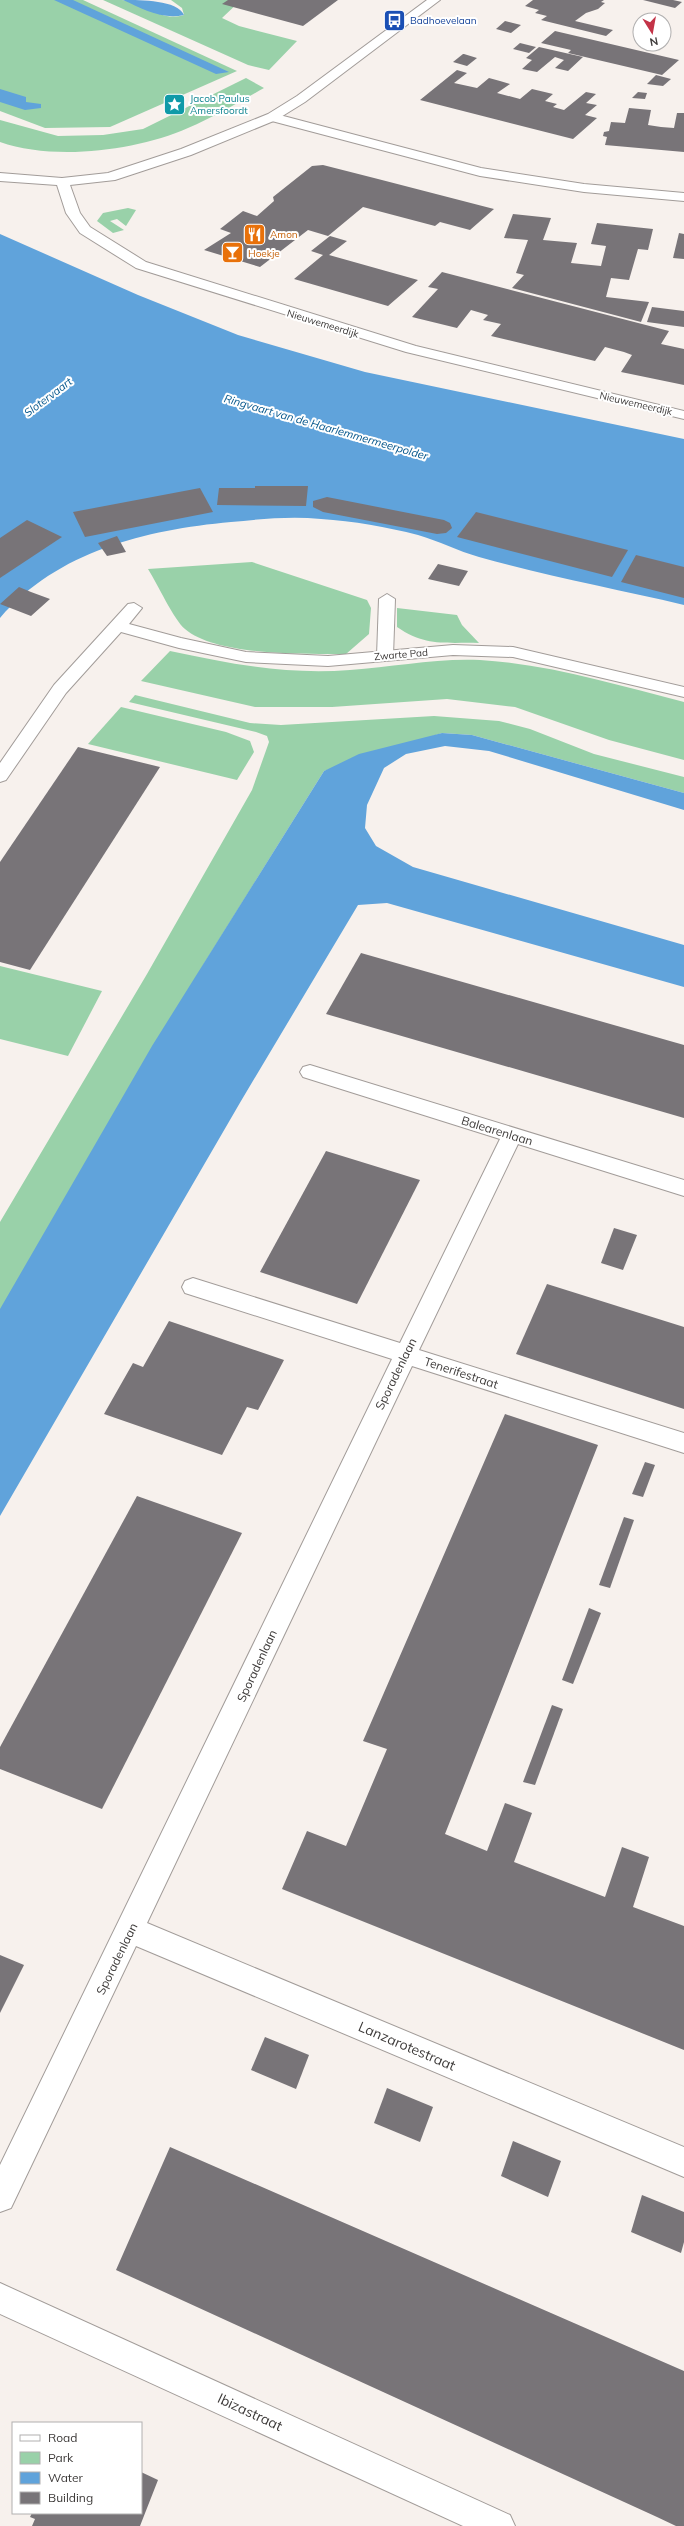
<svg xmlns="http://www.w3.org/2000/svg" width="684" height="2526" font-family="Mulish,sans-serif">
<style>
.green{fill:#99d1a9}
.water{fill:#60a3db}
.building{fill:#787478}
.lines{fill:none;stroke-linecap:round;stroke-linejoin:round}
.service-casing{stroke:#a29c99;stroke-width:2}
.minor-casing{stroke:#a29c99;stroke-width:2}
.tertiary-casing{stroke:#a29c99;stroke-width:2}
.service{fill:#fff;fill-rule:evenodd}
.minor{fill:#fff;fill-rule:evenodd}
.tertiary{fill:#fff;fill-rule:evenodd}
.labels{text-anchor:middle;stroke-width:4;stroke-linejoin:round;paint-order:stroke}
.far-transit-label{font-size:10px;fill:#164399;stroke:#fff;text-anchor:start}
.far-culture-label{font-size:10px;fill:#0d838f;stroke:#fff;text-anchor:start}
.far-food-label{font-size:10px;fill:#c56008;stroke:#fff;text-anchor:start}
.far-street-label{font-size:10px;fill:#3d3a39;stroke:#fff}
.far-water-label{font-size:11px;font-style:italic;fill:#07588d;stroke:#fff}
.street-label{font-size:12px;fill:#3d3a39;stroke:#fff}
.near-street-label{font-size:14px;fill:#3d3a39;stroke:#fff}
</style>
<rect width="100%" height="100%" fill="#f7f1ed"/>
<g class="green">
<path d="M0 0H83L237 71 110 127 45 128 0 111Z"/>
<path d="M103 0C109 0 116 0 122 0 145 3 160 22 184 15L182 8 171 0H241L222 18 239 26 297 41 269 70 248 65Z"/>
<path d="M246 78 264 88C239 102 214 117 188 128 136 151 54 161 0 142V120L58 136 103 135 143 129Z"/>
<path d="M128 208 136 210 126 226 117 219 110 221 124 230 113 233 97 221 103 213Z"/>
<path d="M252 562 367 600 371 608 369 634 346 654C305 654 216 656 185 629 174 620 157 583 148 569Z"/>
<path d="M397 608 457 615 462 625 479 643C446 642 426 647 397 627Z"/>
<path d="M170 651C231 664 287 675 350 670 393 667 436 658 480 660 549 664 617 685 684 702V760L609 740 515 707 447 699 332 707H255L141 681Z"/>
<path d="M135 695 250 723 281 725 434 716 499 721 530 729 594 754 684 777V793L472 735 442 733 324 771 205 962 0 1313V1222L147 974 252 790 269 742 267 736 256 732 129 702Z"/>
<path d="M121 707 226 732 250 741 254 752 237 780 88 744Z"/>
<path d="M0 966 102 991 68 1056 0 1039Z"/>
</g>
<g class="water">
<path d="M54 0H73L229 72 216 74Z"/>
<path d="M123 0C142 0 177 0 184 15 162 20 143 9 123 0Z"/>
<path d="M0 89 26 97V102L41 104V108L25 110 0 102Z"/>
<path d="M0 234 138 295 238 335 365 372 684 439V605C616 589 546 576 479 557 458 551 439 541 418 535 387 527 353 521 321 519 291 516 261 519 231 522 145 530 58 551 0 618Z"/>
<path d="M442 733 472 735 684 793V810L489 751 445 746 406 754 384 768 367 805 365 828 376 846 413 867 684 945V987L387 903 358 905 241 1101 0 1516V1309L152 1046 324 771 359 754Z"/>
</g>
<g class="building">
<path d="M228 0H338L303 26 222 4Z"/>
<path d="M533 0H604L601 2 605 3 598 9 586 13 575 21 613 30 606 36 541 20 547 16 535 13 539 10 525 6Z"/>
<path d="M643 0H673L682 2 675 8Z"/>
<path d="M505 21 521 25 511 33 496 29Z"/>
<path d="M555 31 679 60 662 75 568 53 571 50 541 43Z"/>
<path d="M520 43 536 47 529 53 513 49Z"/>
<path d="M539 47 583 57 568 71 555 68 564 60 555 57 537 72 522 69 532 60 526 58Z"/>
<path d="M463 54H464L477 58 467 66 453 62Z"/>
<path d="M457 70 467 73 454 83 477 88 489 78 500 81 510 84 497 93 520 99 532 89 553 94 545 101 557 104 553 107 564 110 586 92 596 94 586 103 597 105 585 115 597 118 573 139 420 100Z"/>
<path d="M656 75 671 79 663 86 647 84Z"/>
<path d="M638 92 647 93 645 99 632 98Z"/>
<path d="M629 108 651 110 648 125 661 127 674 128 677 113H684V152L605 145 607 137 603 136 604 132 609 131 611 122 625 123Z"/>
<path d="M323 165 378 179 494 209 470 230 440 222 435 226 363 207 328 236 308 230 260 267 204 250 231 233 220 229 243 211 257 216 274 201 273 197 312 166Z"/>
<path d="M513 214 551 218 543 240 577 243 571 263 601 266 606 246 591 244 597 223 653 229 648 250 638 249 629 280 611 278 606 297 649 302 641 322 512 288 524 275 516 273 528 240 504 238Z"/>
<path d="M679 233 684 234V259L673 258Z"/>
<path d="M330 236 347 241 329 255 418 280 388 306 294 279 323 255 311 251Z"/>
<path d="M442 272 669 331 661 344 684 349V385L621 372 632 355 624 352 605 347 595 361 491 336 501 324 483 320 488 315 471 310 457 328 412 317 438 289 428 287Z"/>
<path d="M652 307 684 311V327L647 322Z"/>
<path d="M255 486H308L306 506 217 505 219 488H255Z"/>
<path d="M200 488 213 512 85 537 73 512Z"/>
<path d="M327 497 444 520 450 523 452 528 446 533 437 534 323 512 313 507V501Z"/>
<path d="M476 512 628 550 612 577 457 537Z"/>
<path d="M27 520 62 537 0 578V538Z"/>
<path d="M117 536 126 552 107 556 98 543Z"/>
<path d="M636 555 684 567V598L621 582Z"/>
<path d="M438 564 468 571 459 586 428 579Z"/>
<path d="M19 587 31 592 50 599 31 616 0 604Z"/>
<path d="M78 747 160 767 30 970 0 962V862Z"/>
<path d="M361 953 684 1045V1118L326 1014Z"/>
<path d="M326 1151 420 1180 357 1304 260 1272Z"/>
<path d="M614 1228 637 1235 623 1270 601 1263Z"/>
<path d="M547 1284 684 1327V1409L516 1354Z"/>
<path d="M169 1321 284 1360 258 1410 247 1407 222 1455 104 1414 133 1363 143 1367Z"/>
<path d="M505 1414 598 1445 445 1834 487 1851 505 1803 532 1813 514 1862 605 1897 622 1847 649 1857 633 1907 684 1926V2050L282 1889 307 1831 346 1846 387 1749 363 1741Z"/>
<path d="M645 1462 655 1465 643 1497 632 1494Z"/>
<path d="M137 1496 242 1533 102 1809 0 1769V1747Z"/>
<path d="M624 1517 634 1520 610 1588 599 1585Z"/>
<path d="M589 1608 601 1613 573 1684 562 1680Z"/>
<path d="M552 1705 563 1709 535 1785 523 1782Z"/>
<path d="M0 1955 24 1965 0 2013Z"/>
<path d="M265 2037 309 2055 296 2089 251 2070Z"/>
<path d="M387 2088 433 2107 420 2142 374 2123Z"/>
<path d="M513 2141 561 2161 548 2197 501 2176Z"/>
<path d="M170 2147 684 2371V2526H676L657 2517 116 2270Z"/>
<path d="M642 2195 684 2212V2242L681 2253 631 2232Z"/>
<path d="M141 2472 158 2480 140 2526H32L35 2519 30 2517 32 2513H141Z"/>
</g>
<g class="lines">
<defs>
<path id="service" d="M387 594 395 599 393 656 391 660H379L377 656 379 599Z"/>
<g id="minor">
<path d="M272 113 481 168 584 184 684 193V201L584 192 480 176 268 120 266 117Z"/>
<path d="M134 603 142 608 129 624 181 638 246 652 328 656 453 645 513 647 684 687V697L513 657 453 655 328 666 246 662 179 648 121 632 66 693 6 780 0 782V763L54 685 128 604Z"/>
<path d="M310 1065 684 1180V1196L518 1144 419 1350 684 1433V1453L412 1366 147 1923 684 2147V2177L136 1946 11 2208 0 2212V2165L392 1359 185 1293 182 1287 185 1281 193 1278 400 1343 500 1139 303 1077 300 1072 303 1067Z"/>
<path d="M0 2283 510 2515 515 2526H463L0 2314Z"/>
</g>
<path id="tertiary" d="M427 0H440L305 102 276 120 191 155 115 180 70 185 80 213 90 227 146 262 416 346 684 411V419L406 352 136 268 80 233 66 213 57 185 0 181V173L62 178 108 173 181 149 268 114 297 96Z"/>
</defs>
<use href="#service" class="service-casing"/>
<use href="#minor" class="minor-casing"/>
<use href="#tertiary" class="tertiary-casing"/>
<use href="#service" class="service"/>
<use href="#minor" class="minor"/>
<use href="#tertiary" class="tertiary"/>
</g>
<defs>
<symbol id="bus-square" viewBox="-11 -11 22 22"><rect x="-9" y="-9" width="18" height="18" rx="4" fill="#1a4fb4" stroke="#fff"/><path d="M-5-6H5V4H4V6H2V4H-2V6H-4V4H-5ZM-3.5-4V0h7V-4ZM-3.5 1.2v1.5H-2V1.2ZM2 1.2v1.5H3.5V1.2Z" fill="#fff"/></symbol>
<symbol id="sight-square" viewBox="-11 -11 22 22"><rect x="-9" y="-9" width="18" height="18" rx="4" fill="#0f9aa8" stroke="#fff"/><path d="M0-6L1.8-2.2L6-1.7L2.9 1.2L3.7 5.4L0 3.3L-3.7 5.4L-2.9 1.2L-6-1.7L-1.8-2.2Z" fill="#fff"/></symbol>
<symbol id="restaurant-square" viewBox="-11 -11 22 22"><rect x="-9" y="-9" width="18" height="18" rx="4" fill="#e8710a" stroke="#fff"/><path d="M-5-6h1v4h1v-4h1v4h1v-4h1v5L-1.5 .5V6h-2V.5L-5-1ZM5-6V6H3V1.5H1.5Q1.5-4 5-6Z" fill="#fff"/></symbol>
<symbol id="bar-square" viewBox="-11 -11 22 22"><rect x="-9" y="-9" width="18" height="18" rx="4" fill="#e8710a" stroke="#fff"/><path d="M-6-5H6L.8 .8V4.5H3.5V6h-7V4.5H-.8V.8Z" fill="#fff"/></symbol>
</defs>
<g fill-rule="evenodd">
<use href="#bus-square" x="382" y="8" width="25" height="25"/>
<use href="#sight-square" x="162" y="92" width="25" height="25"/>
<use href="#restaurant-square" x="242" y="222" width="25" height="25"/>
<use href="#bar-square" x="220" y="240" width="25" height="25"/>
</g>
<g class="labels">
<g class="far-transit-label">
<text x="410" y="24">Badhoevelaan</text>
</g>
<g class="far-culture-label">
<text x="190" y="102">Jacob Paulus<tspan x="190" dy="12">Amersfoordt</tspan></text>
</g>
<g class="far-food-label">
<text x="270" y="238">Amon</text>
<text x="248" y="257">Hoekje</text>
</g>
<g class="far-street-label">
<text transform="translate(323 323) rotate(17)" y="4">Nieuwemeerdijk</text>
<text transform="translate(636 403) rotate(13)" y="4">Nieuwemeerdijk</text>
<text transform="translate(401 654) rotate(-5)" y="4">Zwarte Pad</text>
</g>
<g class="far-water-label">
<text transform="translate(48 397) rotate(-37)" y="4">Slotervaart</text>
<text transform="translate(326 427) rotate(16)" y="4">Ringvaart van de Haarlemmermeerpolder</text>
</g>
<g class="street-label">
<text transform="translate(497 1131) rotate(17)" y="4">Balearenlaan</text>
<text transform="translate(461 1373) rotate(18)" y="4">Tenerifestraat</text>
<text transform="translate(396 1374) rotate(-64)" y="4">Sporadenlaan</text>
<text transform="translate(257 1666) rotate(-65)" y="4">Sporadenlaan</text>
<text transform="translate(117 1959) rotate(-64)" y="4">Sporadenlaan</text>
</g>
<g class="near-street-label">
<text transform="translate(407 2046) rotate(23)" y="5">Lanzarotestraat</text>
<text transform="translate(250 2412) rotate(25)" y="5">Ibizastraat</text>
</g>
</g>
<rect x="12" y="2422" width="130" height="92" fill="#ffffff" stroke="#b1b0b0"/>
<rect x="20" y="2435" width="20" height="6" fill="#ffffff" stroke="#b1b0b0"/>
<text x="48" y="2442" font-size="12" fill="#3d3a39">Road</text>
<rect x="20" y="2452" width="20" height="12" fill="#99d1a9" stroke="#b1b0b0"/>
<text x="48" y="2462" font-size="12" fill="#3d3a39">Park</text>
<rect x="20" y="2472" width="20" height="12" fill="#60a3db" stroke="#b1b0b0"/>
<text x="48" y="2482" font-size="12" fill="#3d3a39">Water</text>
<rect x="20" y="2492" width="20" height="12" fill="#787478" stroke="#b1b0b0"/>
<text x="48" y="2502" font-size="12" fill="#3d3a39">Building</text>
<g transform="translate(652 32) rotate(169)"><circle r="19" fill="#ffffff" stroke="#b1b0b0"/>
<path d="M0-3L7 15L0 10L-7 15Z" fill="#c33347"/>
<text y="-6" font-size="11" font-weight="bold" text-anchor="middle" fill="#3d3a39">N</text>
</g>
</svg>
